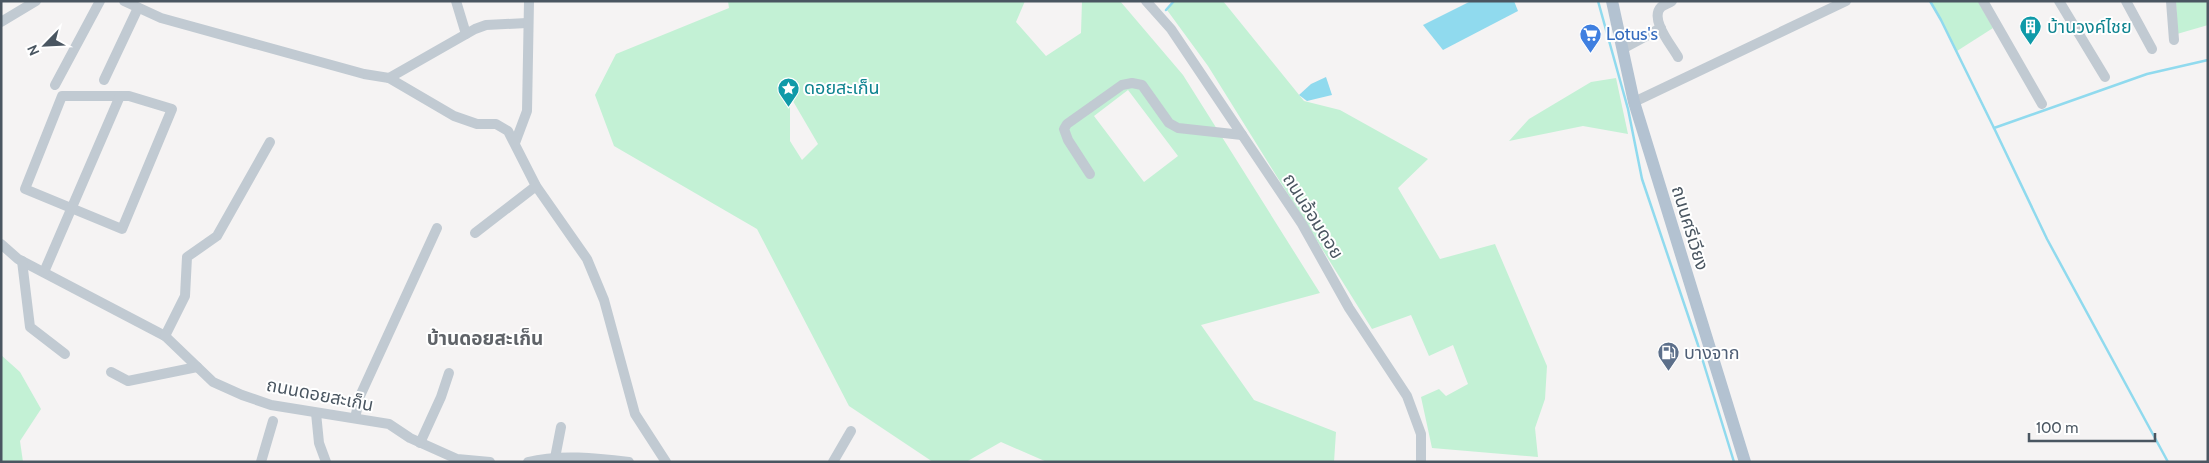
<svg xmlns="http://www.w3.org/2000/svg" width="2209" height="463" font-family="Cabin,'Noto Sans Thai',sans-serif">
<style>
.green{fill:#c3f1d5;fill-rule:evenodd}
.water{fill:#90daee}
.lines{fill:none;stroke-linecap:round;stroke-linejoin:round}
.stream{stroke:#90daee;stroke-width:2.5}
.minor{stroke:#c1cad2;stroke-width:10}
.major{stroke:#b3c2d1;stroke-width:12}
.labels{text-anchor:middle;stroke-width:4;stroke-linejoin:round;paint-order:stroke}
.culture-label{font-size:18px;fill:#0d838f;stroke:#fff;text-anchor:start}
.shop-label{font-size:18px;fill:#366cbe;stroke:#fff;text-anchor:start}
.street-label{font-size:18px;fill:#4a5661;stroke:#fff}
.service-label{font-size:18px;fill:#4e5e75;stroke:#fff;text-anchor:start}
.neighbourhood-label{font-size:19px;font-weight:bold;fill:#5f6368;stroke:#fff}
</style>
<rect width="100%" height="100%" fill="#f5f3f3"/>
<g class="green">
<path d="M728 1H1025L1016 22 1046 56 1081 33 1082 1H1120L1183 75 1320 293 1201 325 1254 400 1336 432 1334 462H1047L1001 442 966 462H933L849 406 757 229 614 146 595 95 616 54 729 8ZM1128 90 1178 156 1144 182 1094 116ZM790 96 818 144 802 160 790 141Z"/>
<path d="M1173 1H1223L1304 101 1340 110 1428 159 1398 188 1440 259 1495 244 1547 366 1545 399 1535 428 1538 457 1432 448 1421 397 1439 389 1446 396 1468 384 1453 345 1429 356 1411 315 1372 329 1208 66 1167 10Z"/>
<path d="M1930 1H1978L1993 28 1957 51Z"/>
<path d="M2176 1H2208V25L2177 34Z"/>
<path d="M1616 78 1628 134 1583 126 1509 141 1529 119 1591 82Z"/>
<path d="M1 355 20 372 41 409 20 441 23 462H1Z"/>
</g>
<g class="water">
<path d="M1471 1H1514L1518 11 1443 50 1423 25Z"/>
<path d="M1326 77 1332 95 1307 101 1299 95 1311 84Z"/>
</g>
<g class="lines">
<g class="stream">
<path d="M1598 1 1628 109 1642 179 1698 345 1734 462"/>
<path d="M1930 1 1941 20 1994 128"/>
<path d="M1166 10 1174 1"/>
<path d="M2168 462 2047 239 1994 128 2147 74 2208 60"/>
</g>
<g class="minor">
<path d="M124 1 161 18 364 74 389 78 454 116 477 124H496L508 131 536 186 587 259 604 300 635 414 666 462"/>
<path d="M456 1 466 34"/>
<path d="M1146 1 1171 29 1302 224 1349 308 1407 396 1421 434V462"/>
<path d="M1672 1C1669 3 1664 5 1661 7 1649 19 1672 46 1678 57"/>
<path d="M1983 1 2042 104"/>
<path d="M2059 1 2105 77"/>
<path d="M2126 1 2152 49"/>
<path d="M2171 1 2174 40"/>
<path d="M1 22 36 1"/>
<path d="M1622 49 1661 28"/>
<path d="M389 78 475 29 486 25 527 23"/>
<path d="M104 80 138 8"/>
<path d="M55 85 100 1"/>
<path d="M62 96H129L172 109 122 229 25 189Z"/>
<path d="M1634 102 1846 1"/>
<path d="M515 143 527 111 529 1"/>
<path d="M1090 174 1068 140 1064 129 1067 124 1122 85 1132 83 1142 85 1169 123 1178 128 1242 135"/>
<path d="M475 233 536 186"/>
<path d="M1 244 18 259 165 336 213 382 242 395 271 405 389 424 410 438 457 459 490 462"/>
<path d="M22 261 30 327 65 354"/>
<path d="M44 272 120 96"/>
<path d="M165 336 185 296 187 257 217 236 270 142"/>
<path d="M111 372 128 381 197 367"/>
<path d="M316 413 319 443 326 462"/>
<path d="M355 418 360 396 437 228"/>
<path d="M420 443 441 397 449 373"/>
<path d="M555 458 561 427"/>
<path d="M261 462 273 421"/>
<path d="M528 462C559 454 597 458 629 462"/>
<path d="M833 462 851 431"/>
</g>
<path class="major" d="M1612 1 1634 102 1745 462"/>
</g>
<defs>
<symbol id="building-pin" viewBox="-11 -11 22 30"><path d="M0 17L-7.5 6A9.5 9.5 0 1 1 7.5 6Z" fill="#0f9aa8" stroke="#fff"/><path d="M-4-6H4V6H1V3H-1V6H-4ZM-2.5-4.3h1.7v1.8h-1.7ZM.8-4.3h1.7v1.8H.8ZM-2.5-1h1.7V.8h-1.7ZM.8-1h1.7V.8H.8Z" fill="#fff"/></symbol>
<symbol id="supermarket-pin" viewBox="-11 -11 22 30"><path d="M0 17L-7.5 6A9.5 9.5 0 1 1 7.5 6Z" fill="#3f7fe0" stroke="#fff"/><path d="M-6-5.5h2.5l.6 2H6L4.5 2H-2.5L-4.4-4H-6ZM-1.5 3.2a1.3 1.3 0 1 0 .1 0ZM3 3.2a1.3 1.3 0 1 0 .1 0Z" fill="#fff"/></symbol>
<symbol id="sight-pin" viewBox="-11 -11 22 30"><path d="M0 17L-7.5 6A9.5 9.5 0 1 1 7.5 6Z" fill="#0f9aa8" stroke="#fff"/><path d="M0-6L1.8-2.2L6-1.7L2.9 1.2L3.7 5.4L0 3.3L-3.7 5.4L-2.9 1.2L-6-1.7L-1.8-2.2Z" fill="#fff"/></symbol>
<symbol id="fuel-pin" viewBox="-11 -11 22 30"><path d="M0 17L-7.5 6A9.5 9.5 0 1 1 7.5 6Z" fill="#5c6f8a" stroke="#fff"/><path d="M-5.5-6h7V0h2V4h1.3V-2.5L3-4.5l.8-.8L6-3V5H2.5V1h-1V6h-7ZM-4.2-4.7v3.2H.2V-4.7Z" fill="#fff"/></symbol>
</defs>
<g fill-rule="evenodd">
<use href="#building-pin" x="2018" y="14" width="25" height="34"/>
<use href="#supermarket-pin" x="1578" y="22" width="25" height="34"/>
<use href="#sight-pin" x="776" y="76" width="25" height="34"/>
<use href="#fuel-pin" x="1656" y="340" width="25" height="34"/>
</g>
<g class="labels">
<g class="culture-label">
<text x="2047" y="33">บ้านวงค์ไชย</text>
<text x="804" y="94">ดอยสะเก็น</text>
</g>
<g class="shop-label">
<text x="1606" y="40">Lotus's</text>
</g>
<g class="street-label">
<text transform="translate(1313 216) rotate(58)" y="6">ถนนอ้อมดอย</text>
<text transform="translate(1690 228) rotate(73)" y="6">ถนนศรีเวียง</text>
<text transform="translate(320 395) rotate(11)" y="6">ถนนดอยสะเก็น</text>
</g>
<g class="service-label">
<text x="1684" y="359">บางจาก</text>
</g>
<g class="neighbourhood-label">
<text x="485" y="345">บ้านดอยสะเก็น</text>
</g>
</g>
<rect width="2209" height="463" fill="none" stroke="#4a5661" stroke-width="5"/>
<g transform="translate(45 45) rotate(246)" stroke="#ffffff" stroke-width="4" paint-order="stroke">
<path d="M0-4L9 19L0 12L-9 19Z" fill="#4a5661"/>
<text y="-8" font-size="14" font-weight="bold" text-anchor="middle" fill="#4a5661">N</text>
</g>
<path d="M2029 433v8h126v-8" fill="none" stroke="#4a5661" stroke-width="2.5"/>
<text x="2036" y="433" font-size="15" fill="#4a5661" stroke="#ffffff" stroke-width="4" paint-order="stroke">100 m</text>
</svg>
